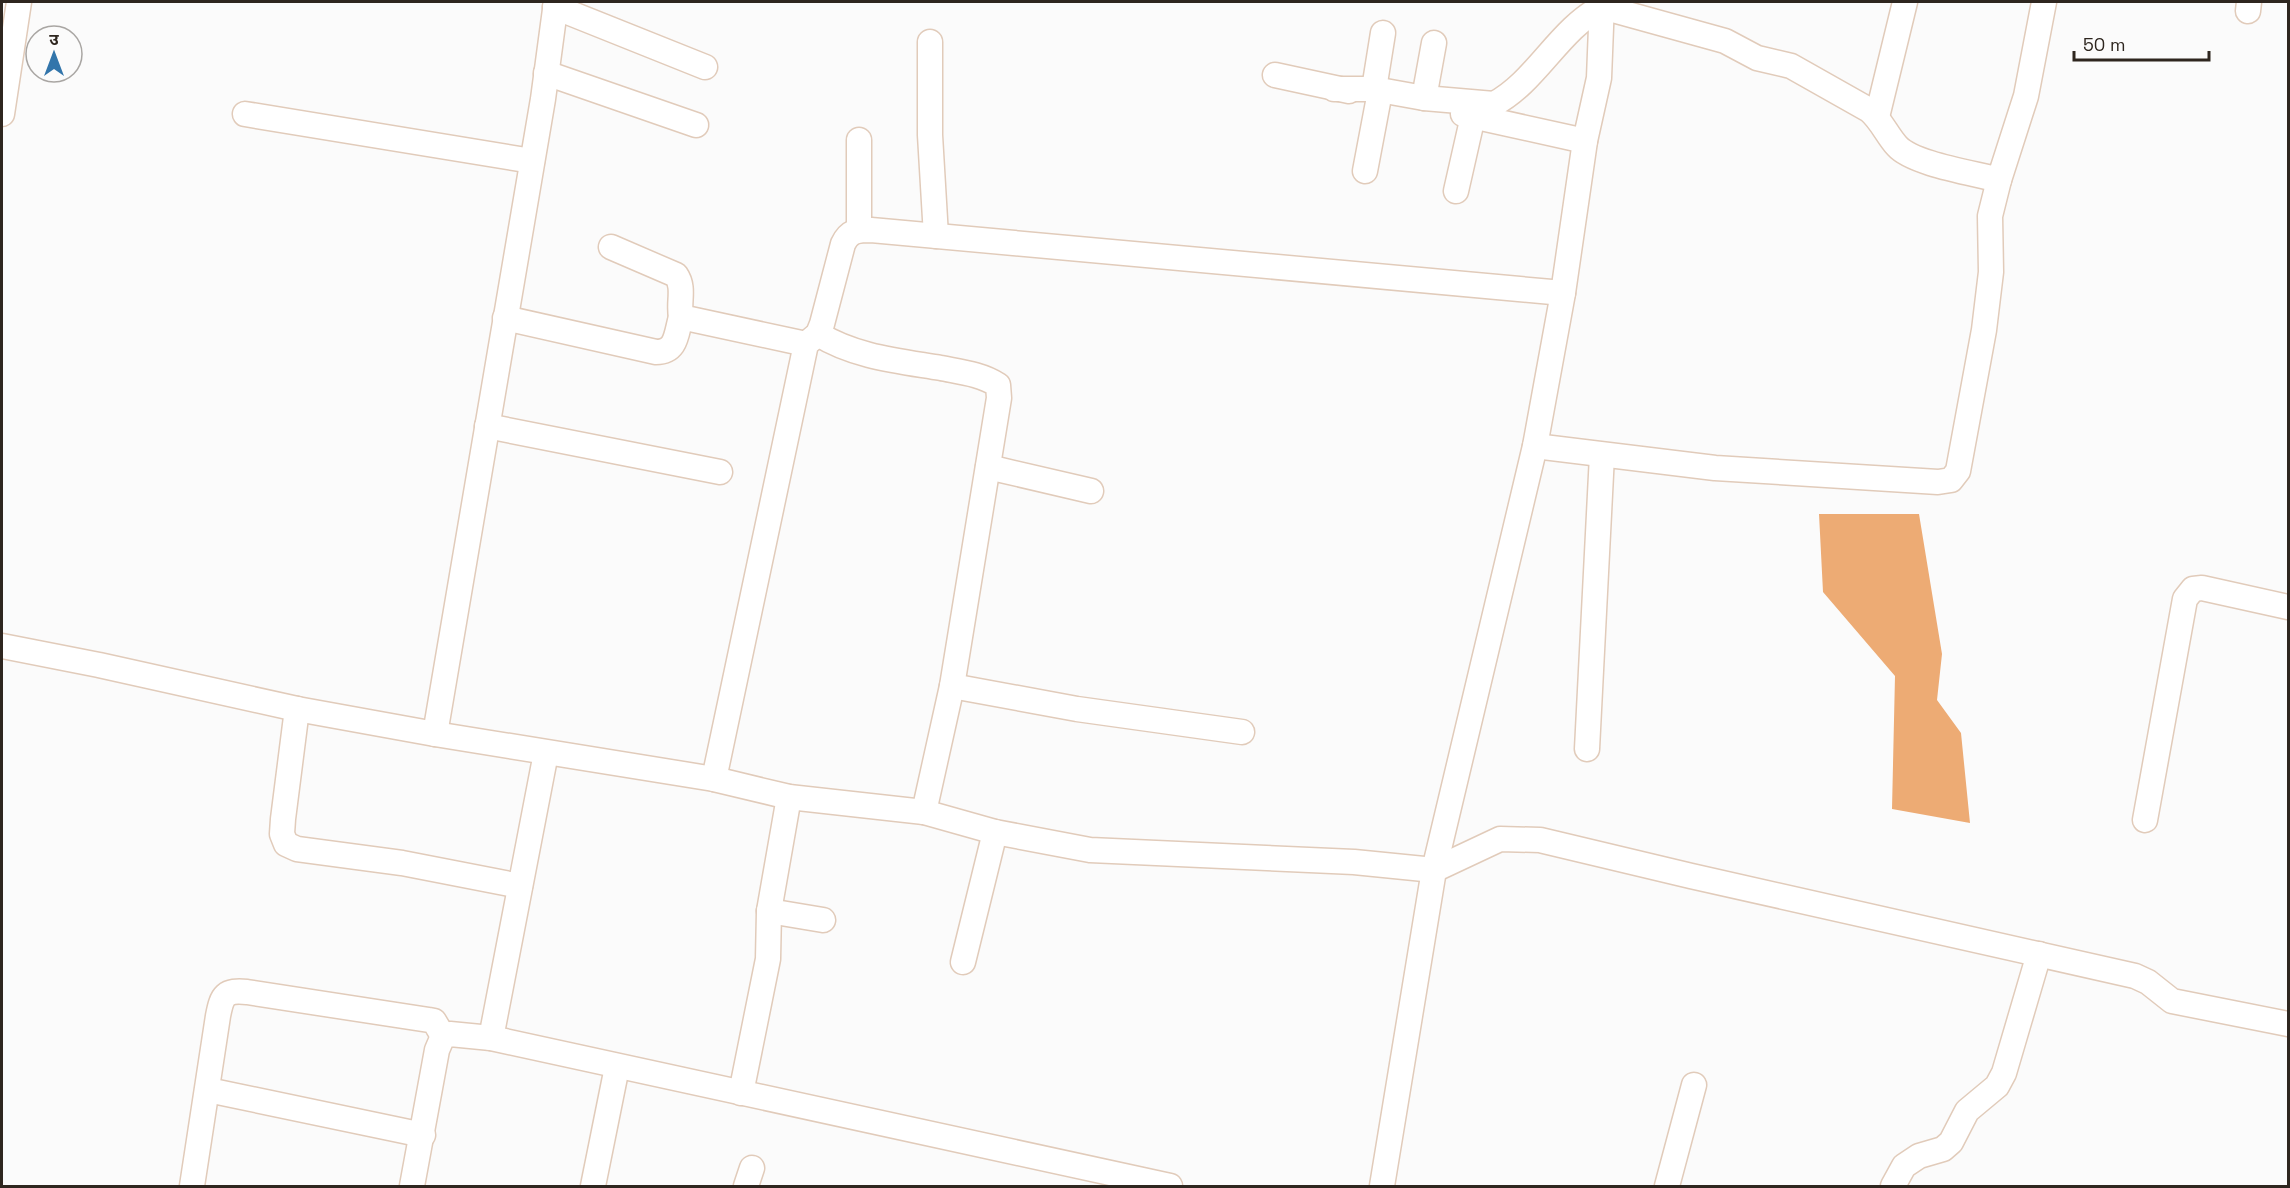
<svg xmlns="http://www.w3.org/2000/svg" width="2290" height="1188" font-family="'Space Grotesk','Noto Sans Devanagari',sans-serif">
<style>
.water{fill:#edab74}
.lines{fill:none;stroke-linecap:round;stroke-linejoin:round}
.minor-casing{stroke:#e1cbba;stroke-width:27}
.minor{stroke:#fff;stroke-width:24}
</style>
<rect width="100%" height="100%" fill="#fbfbfb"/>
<path class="water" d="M1819 514H1919L1942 654 1937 700 1961 733 1970 823 1892 809 1895 676 1823 592Z"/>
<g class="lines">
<defs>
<g id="minor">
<path d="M555 7 705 67"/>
<path d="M2248 11 2249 2"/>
<path d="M930 42V135L936 236"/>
<path d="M546 73 696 125"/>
<path d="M1275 75 1349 91"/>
<path d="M1334 89H1374L1424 98 1494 104C1536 82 1559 29 1602 7L1725 41 1757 58 1791 66 1869 110C1881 120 1887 135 1897 146 1913 164 1974 173 1999 180"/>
<path d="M1374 89 1383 33"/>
<path d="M1424 98 1434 43"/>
<path d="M2 114 19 2"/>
<path d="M245 114 532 161"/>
<path d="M1463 114 1585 141"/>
<path d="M1877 117 1905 2"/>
<path d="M1365 171 1379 97"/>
<path d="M1456 191 1473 116"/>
<path d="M859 230V140"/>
<path d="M611 247 676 275C685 288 678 302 681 317L806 344"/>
<path d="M505 318 656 352C677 352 676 334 681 317"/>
<path d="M818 334C855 357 899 361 941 368 961 372 981 374 998 385L999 398 952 686 924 812"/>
<path d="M487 426 720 472"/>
<path d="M1535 446 1715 468 1938 482 1951 480 1958 471 1984 330 1991 272 1990 216 1999 180 2026 96 2044 2"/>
<path d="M988 467 1091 491"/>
<path d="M2 646 99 665 297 709 435 734 714 779 789 797 924 812 995 832 1090 850 1354 862 1434 870 1500 839 1540 840 1691 876 2135 976 2148 982 2172 1001 2288 1024"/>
<path d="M952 686 1077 709 1242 732"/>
<path d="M297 709 283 819 282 834 286 844 297 849 402 863 520 886"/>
<path d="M435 734 543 99 556 2"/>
<path d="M1587 749 1602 455"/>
<path d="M714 779 806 344 818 334 822 324 843 244C849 231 857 230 871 230L1563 293"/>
<path d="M2145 820 2185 599 2193 589 2202 588 2288 607"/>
<path d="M769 911 823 920"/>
<path d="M963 962 995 832"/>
<path d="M491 1038 546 753"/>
<path d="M208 1090 423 1135"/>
<path d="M741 1093 768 959 769 911 789 797"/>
<path d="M192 1186 218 1016C222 995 225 990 247 992L429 1020 434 1021 443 1036"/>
<path d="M412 1186 437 1050 443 1036 450 1034 491 1038 1170 1186"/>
<path d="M593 1186 617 1067"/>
<path d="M746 1186 752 1168"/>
<path d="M1382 1186 1434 870 1535 446 1563 293 1585 141 1599 78 1602 2"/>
<path d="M1667 1186 1694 1085"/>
<path d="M1893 1186 1904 1166 1919 1156 1943 1149 1951 1142 1967 1111 1997 1086 2004 1073 2039 954"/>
</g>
</defs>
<use href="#minor" class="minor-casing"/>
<use href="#minor" class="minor"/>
</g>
<rect width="2290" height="1188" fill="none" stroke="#2e261f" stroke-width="6"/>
<g transform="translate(54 54)"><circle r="28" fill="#fbfbfb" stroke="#a9a6a3" stroke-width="1.5"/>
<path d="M0-4.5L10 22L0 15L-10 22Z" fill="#3275ab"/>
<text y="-9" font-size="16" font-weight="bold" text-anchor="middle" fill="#2e261f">उ</text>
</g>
<path d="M2074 51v9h135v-9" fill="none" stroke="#2e261f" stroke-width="3"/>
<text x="2083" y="51" font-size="18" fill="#2e261f" stroke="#fbfbfb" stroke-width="4.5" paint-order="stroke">50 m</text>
</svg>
